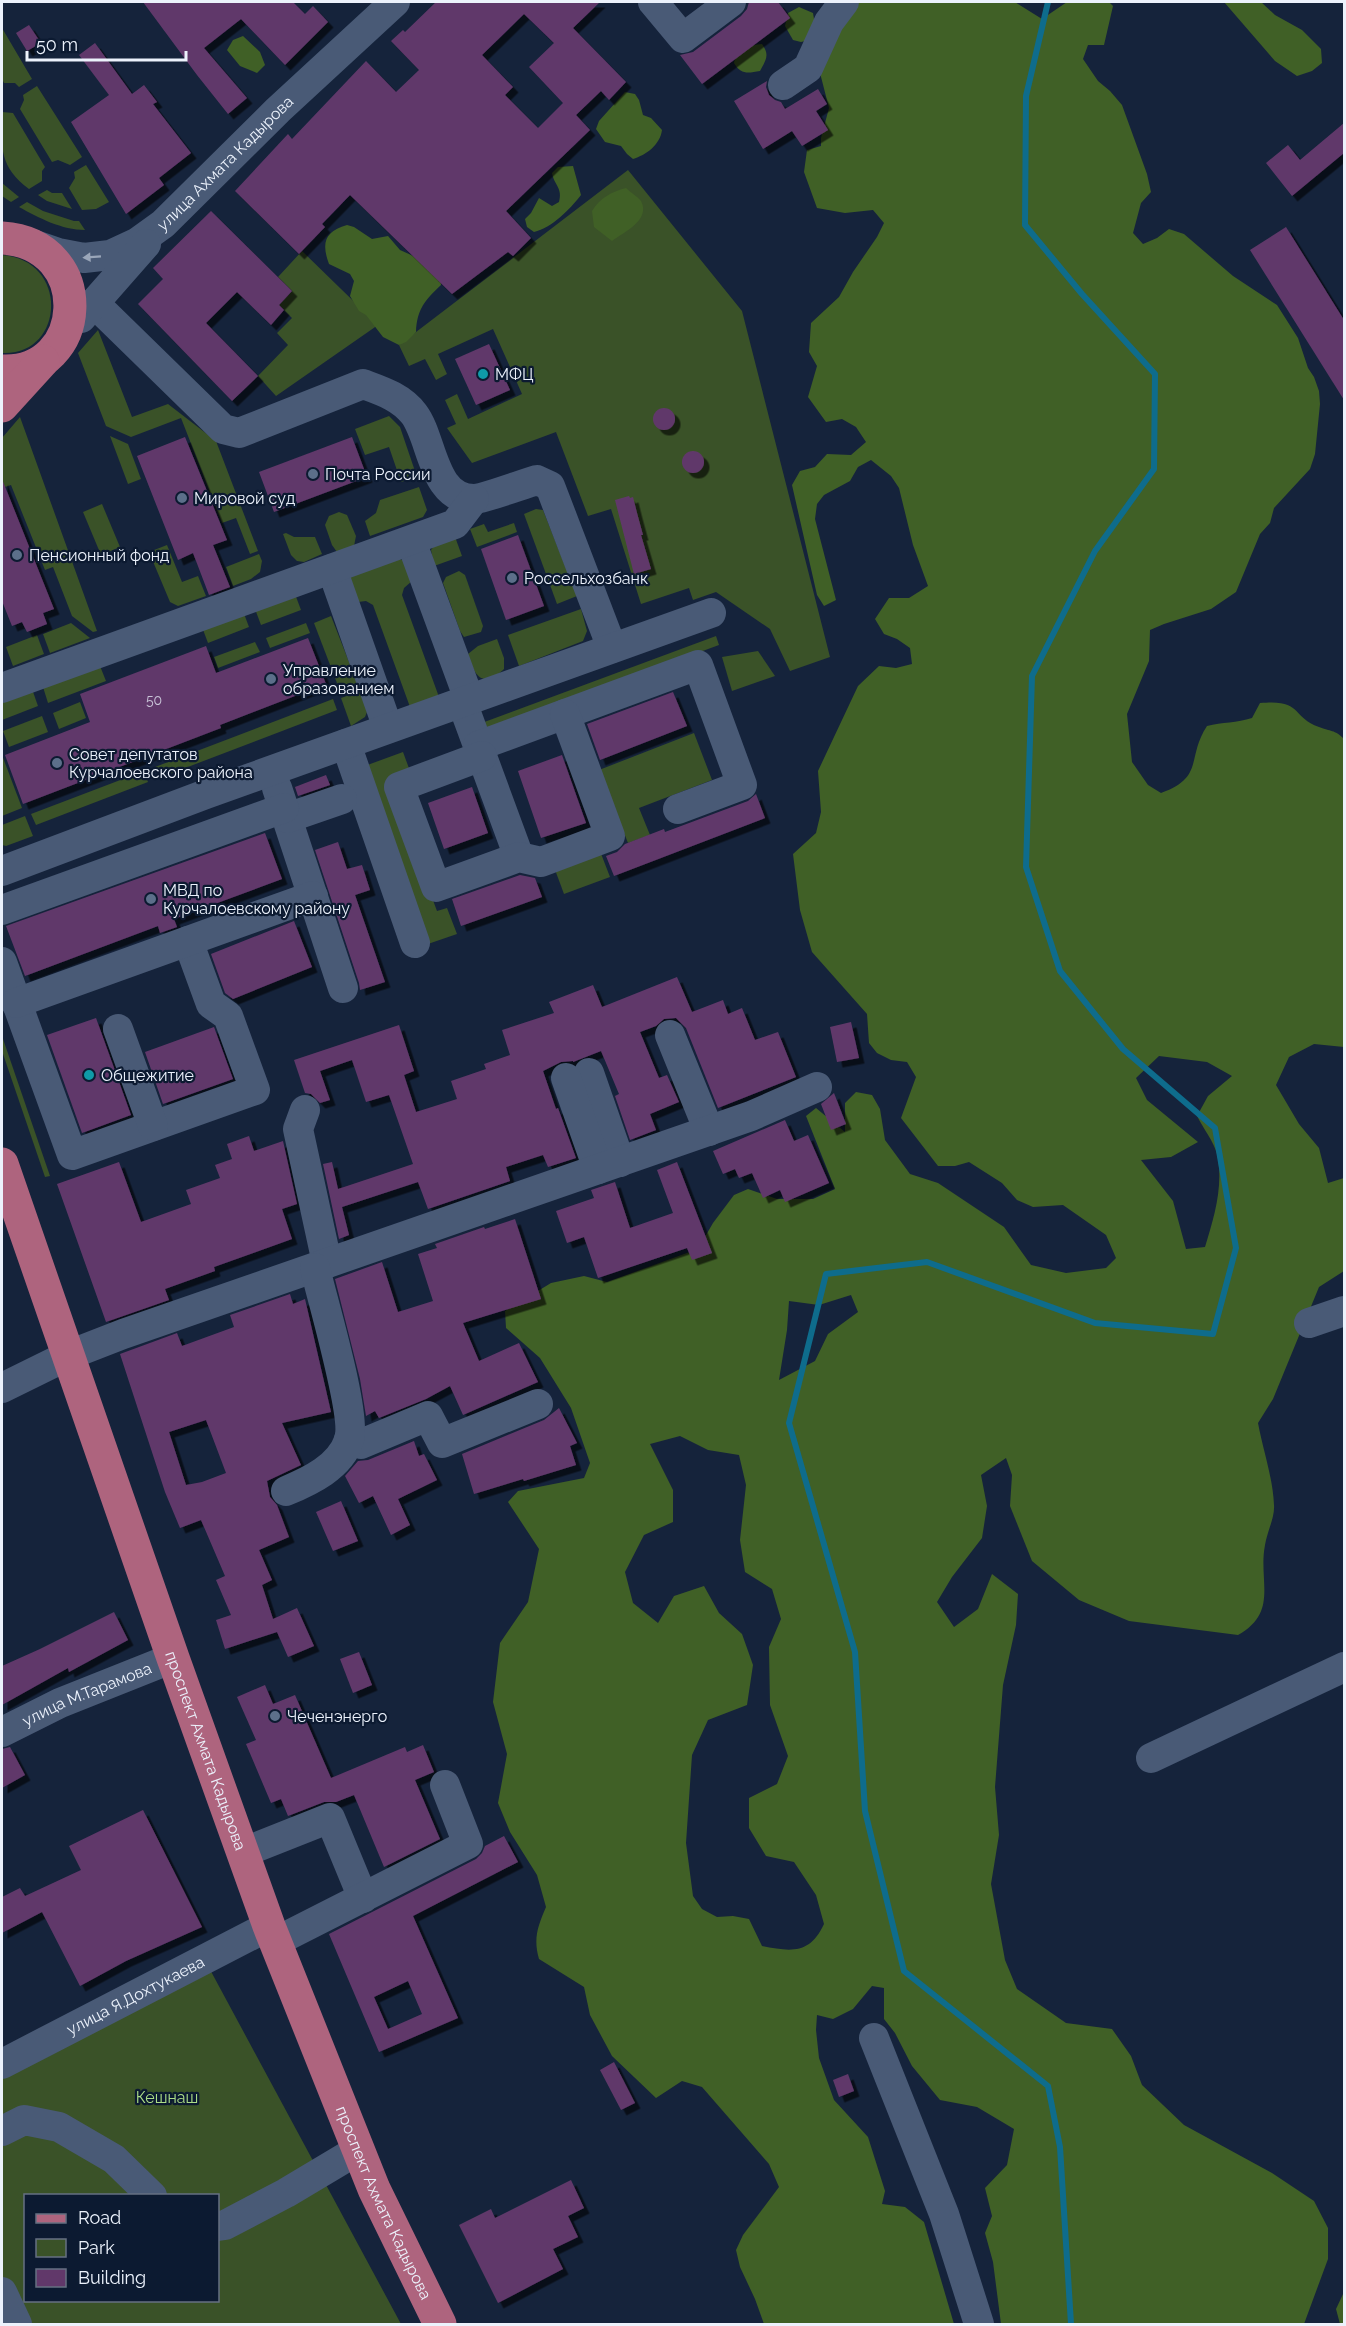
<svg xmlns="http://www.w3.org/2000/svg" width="1346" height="2326" font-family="Raleway,sans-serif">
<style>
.green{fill:#3a5228;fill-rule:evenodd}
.forest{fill:#406026;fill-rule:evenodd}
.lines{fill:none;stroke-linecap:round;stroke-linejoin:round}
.stream{stroke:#0e6c8c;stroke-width:6}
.building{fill:#61386a;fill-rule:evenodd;filter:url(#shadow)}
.minor{stroke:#495a76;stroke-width:30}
.major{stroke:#ae647e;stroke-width:33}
.oneway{fill:#9aa6b9}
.culture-dot{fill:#0f9aa8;stroke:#0c1a31;stroke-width:2}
.service-dot{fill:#5c6f8a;stroke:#0c1a31;stroke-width:2}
.labels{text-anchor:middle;stroke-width:4.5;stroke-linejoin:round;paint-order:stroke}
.number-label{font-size:14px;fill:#c9c4d8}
.street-label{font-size:16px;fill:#ecf2fc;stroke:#0c1a31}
.poi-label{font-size:16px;fill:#ecf2fc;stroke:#0c1a31;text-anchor:start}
.park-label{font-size:16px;fill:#acdd88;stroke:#0c1a31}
</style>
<defs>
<filter id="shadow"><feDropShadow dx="5.5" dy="5.5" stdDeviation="0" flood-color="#0009"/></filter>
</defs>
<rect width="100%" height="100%" fill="#15233b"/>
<g class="green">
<path d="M2 28 32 79 19 87 15 83H4L2 79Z"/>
<path d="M37 86 82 157 70 165 58 160 52 162 20 109 24 100 23 95Z"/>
<path d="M2 112 13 113 45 167 42 171V181L29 189C0 167 1 150 2 112Z"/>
<path d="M86 165 109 202 96 209 82 210 69 188 75 178 74 172Z"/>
<path d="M628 170 742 311 830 657 790 671 770 629 716 592 693 600 689 588 641 604 611 509 588 516 556 432 472 463 447 428 456 424 445 400 457 394 468 419 522 394 493 329 438 354 447 374 436 380 425 359 409 366 399 345Z"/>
<path d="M2 183 19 197 11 202 2 196Z"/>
<path d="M47 190 52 193H62L72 209 47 201 38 195Z"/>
<path d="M27 202 43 211 74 221H79L85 230C62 230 39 218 19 207Z"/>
<path d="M302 251 378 325 276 396 258 376 288 345 277 333 292 318 279 305 292 291 278 277Z"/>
<path d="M2 255C70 260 65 356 2 353Z"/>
<path d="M98 330 132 417 168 404 216 441 258 551 250 554 236 518 222 523 181 418 131 437 106 426 78 353Z"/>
<path d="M389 416 400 427 417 477 401 482 389 447 365 455 355 429Z"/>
<path d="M20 417 97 631 93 632 72 616 53 567 45 570 11 485 2 488V438Z"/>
<path d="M110 436 128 444 141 479 128 484Z"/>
<path d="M419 487 427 510 423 517 370 536 365 521 376 513 380 500Z"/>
<path d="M102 504 120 547 101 555 83 512Z"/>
<path d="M536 509 543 510 577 596 557 604 524 514Z"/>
<path d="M339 512 347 515 356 536 354 546 337 552 332 545 325 525 329 516Z"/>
<path d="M514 523 517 532 477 547 470 529 484 524 488 532Z"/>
<path d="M286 533 294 537H315L322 554 304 562 297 561 291 555 283 534Z"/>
<path d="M454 534 462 556 434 566 431 550 436 543Z"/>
<path d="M167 545 182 582 198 576 206 596 178 606 170 602 149 552Z"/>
<path d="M259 554 262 561 260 572 251 579 233 586 226 567Z"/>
<path d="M399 559 403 560 412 581 404 588 402 595 439 697 410 707 373 605 366 601 358 602 350 576Z"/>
<path d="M459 571 465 575 483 626 481 632 464 637 460 631 443 583 446 577Z"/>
<path d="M295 594 301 610 261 625 255 609Z"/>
<path d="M581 609 587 631 583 641 519 666 508 635Z"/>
<path d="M243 611 249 627 208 643 202 627Z"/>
<path d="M331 616 358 685 340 691 314 623Z"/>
<path d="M71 623 90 638 50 653 43 634Z"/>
<path d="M306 623 310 633 270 648 266 638Z"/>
<path d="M37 635 44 654 13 666 6 647Z"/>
<path d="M716 636 719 645 482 732 479 724Z"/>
<path d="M497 639 504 658V669C482 690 474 675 468 654L478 646Z"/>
<path d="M255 642 260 652 218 668 214 657Z"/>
<path d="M758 651 775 676 732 691 722 657Z"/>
<path d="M100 666 106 681 48 703 43 687Z"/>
<path d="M32 689 38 706 2 720V701Z"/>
<path d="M361 691 367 712 365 717 351 726 341 698Z"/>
<path d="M333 699 337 710 159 778 155 767Z"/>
<path d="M80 702 86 718 59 729 53 713Z"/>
<path d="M42 716 48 732 9 747 3 731Z"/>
<path d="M694 733 712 780 639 808 650 835 628 843 599 770Z"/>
<path d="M403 752 410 771 388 779 437 911 447 908 457 934 425 945 362 767Z"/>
<path d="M2 755 22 808 2 816Z"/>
<path d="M144 771 148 782 36 825 31 814Z"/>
<path d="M25 816 33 836 6 846 2 845V825Z"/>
<path d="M600 851 610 877 564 894 554 867Z"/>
<path d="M2 1036 50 1176 45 1177 2 1051Z"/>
<path d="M207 1964 401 2324H2V2073ZM26 2196H218V2300H26Z"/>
</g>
<g class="forest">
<path d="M851 2H1015L1042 19 1067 2H1109L1113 6 1104 45H1088L1083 59 1098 81 1110 91 1122 105 1147 174 1151 192 1141 203 1133 233 1143 244 1157 238 1169 229 1184 234 1233 276 1277 305 1298 338 1308 368 1314 377 1319 391 1320 404 1315 454 1310 469 1274 508 1270 523 1260 534 1236 592 1211 609 1164 624 1150 630 1149 661 1127 714 1132 762 1148 785 1161 793C1205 777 1186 758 1207 726 1222 722 1237 723 1252 718L1260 703C1303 699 1290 716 1319 727 1331 732 1334 729 1344 739V1047L1314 1044 1289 1057 1276 1085 1299 1124 1319 1148 1328 1183 1344 1178V1271L1319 1287 1273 1399 1258 1423C1263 1450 1273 1478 1274 1505 1275 1517 1267 1532 1265 1545 1258 1581 1279 1612 1238 1635L1129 1621 1079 1600 1032 1561 1010 1506 1012 1475 1006 1458 981 1475 987 1506 982 1538 952 1577 937 1602 954 1627 978 1609 992 1574 1018 1594 1016 1625 1003 1685 995 1787 999 1835 991 1884 1005 1960 1017 1989 1066 2023 1112 2029 1131 2056 1142 2085 1184 2125 1272 2173 1314 2201 1328 2228V2259L1304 2324H1001L993 2262 985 2233 992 2216 985 2188 1007 2165 1014 2129 977 2107 940 2100 912 2066 895 2033 884 2019V1988L872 1986 853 2009 833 2019 817 2015 816 2030 819 2058 834 2100 868 2137 885 2191 882 2204 905 2207 924 2222 954 2324H764L755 2299 740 2267 736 2250 743 2235 779 2187 769 2164 702 2087 682 2081 656 2098 612 2056 590 2015 584 1987 539 1959C533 1938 538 1926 546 1907L537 1875 510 1832 498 1803 507 1754 493 1702 500 1643 528 1602 539 1549 508 1502 518 1491 584 1478 590 1463 571 1408 540 1358 506 1328 505 1311 551 1283 584 1276 607 1282 698 1249 713 1223 734 1195 748 1189 777 1199H813L835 1189 806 1116 816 1108 845 1132V1103L856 1092 872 1095 880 1109 885 1140 910 1174 938 1183 1004 1227 1031 1265 1066 1273 1106 1268 1116 1258 1106 1235 1063 1205 1033 1207 1017 1200 1002 1183 969 1162 955 1166H938L901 1118 916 1077 907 1062 891 1060 877 1053 869 1043 867 1014 812 952 800 910 793 854 816 833 821 812 818 771 858 686 879 666 896 668 912 664 910 648 897 639 884 634 875 619 889 598H909L928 586 913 545 899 488 891 476 871 460 858 467 850 481 824 495 817 504 815 519 836 600 824 606 817 595 792 485 800 471 815 467 827 454 851 455 866 442 856 427 842 419 826 422 808 397 817 366 809 352 811 323 839 297 853 272 877 237 884 223 873 210 845 213 817 208 804 172 807 150 821 146V138L829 108 819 69ZM1159 1056 1207 1062 1232 1076 1208 1096 1197 1116C1203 1128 1214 1142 1217 1154 1224 1185 1214 1218 1205 1247L1186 1249 1173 1201 1141 1160 1171 1157 1198 1142 1147 1100 1136 1078ZM851 1295 858 1312 828 1334 815 1361 779 1380 787 1330 789 1301 819 1305ZM680 1436 708 1450 739 1455 746 1485 740 1540 745 1572 772 1589 781 1619 769 1647 770 1705 788 1756 777 1784 749 1798V1828L766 1856 794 1862 816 1895 824 1924C810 1954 792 1952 762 1946L749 1919 733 1916 717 1917 702 1909 693 1896 686 1843 692 1755 708 1720 747 1705 753 1665 742 1634 719 1613 704 1586 674 1596 658 1623 633 1603 625 1572 644 1535 673 1522V1490L650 1444Z"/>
<path d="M1224 2H1261L1275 15 1302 30 1321 49 1322 63 1312 71 1297 76 1275 61Z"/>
<path d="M799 7 813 13 816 31 809 40 801 42 793 40 785 26 788 13Z"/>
<path d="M243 36 260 52 265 65 257 73 240 66 227 50 233 40Z"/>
<path d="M762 44C770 55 766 60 760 71 748 73 741 75 734 63 737 49 749 45 762 44Z"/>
<path d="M625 92 635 94 639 100 643 115 651 118 662 130C660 145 646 155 633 159L627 154 621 146 605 142 596 129 599 121Z"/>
<path d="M573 166 581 195C570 209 552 228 534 232L527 227 525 219 531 213 539 198 552 206 559 202C563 188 554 185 552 173L558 167Z"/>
<path d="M626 188C630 192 638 197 641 201 651 220 624 232 612 241L594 227 592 211C600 198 611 192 626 188Z"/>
<path d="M347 225 354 227 372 239 388 236 400 250 440 268 441 285C425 300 417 309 416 332L406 342 399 345 383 337 366 315 359 311 350 296 354 281 350 274 329 264C321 243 325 231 347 225Z"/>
<path d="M1344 2292V2324H1340L1336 2309Z"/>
</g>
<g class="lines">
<path class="stream" d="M1048 2 1026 96 1025 225 1082 294 1155 374 1154 469 1095 551 1032 676 1026 867 1060 971 1123 1049 1215 1128 1236 1248 1213 1334 1095 1323 927 1262 826 1274 789 1423 855 1652 865 1811 904 1971 1048 2086 1060 2147 1071 2324"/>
</g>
<g class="building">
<path d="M143 2H293L305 14 313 6 328 22 285 65 241 19 204 48 247 98 228 114 197 75Z"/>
<path d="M436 2H600L573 28 626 82 609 100 601 91 576 115 590 130 506 211 531 238 513 256 508 252 452 294 350 195 322 224 325 227 299 254 235 191 288 134 292 139 366 61 396 92 419 70 391 41 403 30 405 32ZM524 14 554 43 529 67 563 103 538 128 505 95 513 87 482 55Z"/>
<path d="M749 2H778L790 18 702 84 680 55 693 52 741 16 747 9Z"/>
<path d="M29 25 41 43 27 51 16 33Z"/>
<path d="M95 43 132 94 144 85 157 102 153 104 191 153 159 178 164 185 126 214 71 122 109 95 79 55Z"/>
<path d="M767 81 766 87 769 95 775 100 781 102 785 109 818 89 827 104 816 111 828 130 802 146 792 131 763 149 734 101Z"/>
<path d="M1344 123V153L1292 196 1266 163 1288 145 1300 160Z"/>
<path d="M211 211 292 291 279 305 284 310 271 325 237 292 206 323 258 376 232 401 138 304 163 279 153 268Z"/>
<path d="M1286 227 1344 320V400L1250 250Z"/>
<path d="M489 344 510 390 476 405 455 359Z"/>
<circle cx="664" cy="419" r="11"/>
<path d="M185 437 227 540 213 545 230 587 209 595 193 553 178 560 137 456Z"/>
<path d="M352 437 367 477 274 512 259 472Z"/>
<circle cx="693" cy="462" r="11"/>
<path d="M2 479 54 609 43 613 47 624 27 632 22 622 12 626 2 601Z"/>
<path d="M629 496 630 498 633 497 637 513 643 535H641L651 569 634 574 615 500Z"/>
<path d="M518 535 544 606 506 620 481 549Z"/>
<path d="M308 638 326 684 220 725 221 728 23 804 5 755 90 722 80 694 206 646 216 673Z"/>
<path d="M673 692 687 726 600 760 587 724Z"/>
<path d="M562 755 586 823 541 838 518 771Z"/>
<path d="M326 775 330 785 298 796 295 787Z"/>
<path d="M472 787 488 833 444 849 428 803Z"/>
<path d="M756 794 765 818 614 876 606 856 617 852 625 844 664 829 665 832 748 801Z"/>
<path d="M265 833 282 879 174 919 177 927 160 933 158 926 25 976 6 926Z"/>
<path d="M338 842 347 869 362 865 370 890 355 895 385 982 360 990 359 983 315 850Z"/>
<path d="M520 875 535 878 542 897 461 926 452 899Z"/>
<path d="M294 921 312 967 233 999 225 993 211 954Z"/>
<path d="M677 977 692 1012 723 1000 728 1014 742 1008 755 1040 778 1032 796 1077 718 1108 686 1028 676 1018 664 1019 656 1026 640 1032 659 1078 667 1075 679 1102 650 1114 656 1130 630 1140 615 1096 619 1094 601 1051 573 1062V1061L561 1062 543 1071 556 1109 558 1108 576 1158 548 1167 543 1155 506 1167 510 1181 428 1209 418 1182 342 1207 349 1235 339 1239 323 1164 332 1162 338 1189 413 1164 389 1095 366 1102 352 1060 320 1071 330 1100 320 1103 311 1094 305 1093 294 1060 399 1025 414 1071 404 1075 416 1112 457 1099 451 1081 486 1069 484 1064 510 1055 502 1030 554 1013 549 1002 593 985 602 1007Z"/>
<path d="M96 1018 131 1115 82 1133 47 1035Z"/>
<path d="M851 1022 859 1058 837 1062 830 1027Z"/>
<path d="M214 1027 233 1079 163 1104 145 1052Z"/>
<path d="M834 1093 846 1124 831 1130 821 1104Z"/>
<path d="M785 1120 794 1141 808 1135 829 1183 785 1202 780 1190 763 1198 752 1173 739 1178 735 1169 723 1174 713 1151Z"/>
<path d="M249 1136 254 1151 283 1141 297 1204 282 1209 292 1239 214 1267 215 1271 165 1289 169 1300 106 1322 57 1184 119 1162 141 1222 191 1204 186 1190 220 1178 215 1165 232 1159 227 1144Z"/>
<path d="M677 1162 712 1253 692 1260 687 1248 598 1278 584 1237 567 1243 556 1211 594 1198 591 1190 615 1182 630 1228 673 1213 657 1170Z"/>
<path d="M515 1219 541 1299 463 1323 479 1361 519 1343 538 1382 463 1415 450 1386 426 1399 379 1418 375 1411 366 1416 360 1379 335 1279 382 1262 398 1312 433 1301 418 1254 437 1248 435 1244 484 1227 485 1229Z"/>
<path d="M290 1294 293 1304 305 1299 331 1412 282 1423 301 1465 267 1481 270 1497 277 1505 289 1537 259 1550 272 1580 262 1585 273 1619 297 1608 314 1646 288 1657 277 1632 225 1649 216 1620 231 1615 216 1580 225 1576 201 1520 180 1528 165 1492 120 1354 177 1333 182 1346 234 1327 230 1315ZM206 1420 226 1473 202 1482 186 1485 169 1432Z"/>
<path d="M559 1408 577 1443 570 1446 576 1465 524 1481 523 1479 474 1494 462 1454 544 1420Z"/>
<path d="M414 1441 419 1456 424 1454 437 1480 398 1499 410 1525 391 1535 373 1496 359 1503 345 1476 358 1461 368 1460Z"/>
<path d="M341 1501 358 1541 333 1551 316 1512Z"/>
<path d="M114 1612 128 1640 69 1672 68 1668 2 1705V1666L40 1649Z"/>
<path d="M359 1652 372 1685 353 1693 340 1659Z"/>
<path d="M265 1685 273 1704 295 1695 331 1778 405 1747 407 1752 423 1745 434 1772 415 1780 440 1839 384 1867 354 1795 336 1802H324L288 1816 281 1799 271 1803 246 1744 256 1740 237 1697Z"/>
<path d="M10 1747 25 1775 2 1788V1749Z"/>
<path d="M143 1810 202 1927 126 1961 80 1986 42 1912 2 1933V1897L20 1888 25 1896 81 1870 69 1846Z"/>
<path d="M504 1836 518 1862 413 1916 458 2018 379 2052 329 1934 476 1859 482 1853 485 1846ZM408 1981 422 2014 388 2029 374 1997Z"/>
<path d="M614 2062 635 2103 621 2110 600 2070Z"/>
<path d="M848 2074 854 2091 839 2097 833 2080Z"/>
<path d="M571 2180 584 2208 568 2216 578 2237 553 2249 563 2269 498 2303 459 2225 491 2209 495 2218Z"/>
</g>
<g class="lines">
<g class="minor">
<path d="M653 2 683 38 731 2"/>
<path d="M783 85 808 68 829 22 844 2"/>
<path id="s1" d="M29 243 58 253 84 258 110 255 138 242 163 224 278 110 395 2"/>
<path d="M94 303 223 429 239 433 363 384C382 391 401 397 414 414 433 439 432 500 475 499 486 498 523 484 537 480L550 486 612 648"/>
<path d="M81 318 146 244"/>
<path d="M411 541 469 699"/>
<path d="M332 569 388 728"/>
<path d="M2 688 455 524 474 499"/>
<path d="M462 702 519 857"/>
<path d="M346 744 415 943"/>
<path d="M478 746 698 665 742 785 678 809"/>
<path d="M482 756 399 787 436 887 519 857 541 862 610 836 565 714"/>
<path d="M277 788 343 988"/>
<path d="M287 818 342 799"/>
<path d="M2 871 206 794 711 613"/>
<path d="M2 910 284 808"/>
<path d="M2 962 72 1155 255 1090 228 1016 211 1004 188 941"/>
<path d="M16 1003 313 896"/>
<path d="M118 1029 153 1126"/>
<path d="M670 1035 709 1131"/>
<path d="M589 1073 620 1162"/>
<path d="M566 1078 598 1169"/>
<path d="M305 1110 298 1129 327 1263"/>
<path d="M1309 1323 1344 1311"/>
<path d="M2 1388 69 1355 123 1334 751 1116 817 1087"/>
<path d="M349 1439 361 1444 428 1416 442 1443 538 1404"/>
<path d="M286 1491C310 1481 340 1467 349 1440 357 1415 322 1299 315 1268"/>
<path id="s2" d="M2 1732 60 1703 173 1658"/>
<path d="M1151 1758 1344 1667"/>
<path d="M242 1853 330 1818 363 1898"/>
<path d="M275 1942 468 1844 445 1785"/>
<path d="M874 2038 944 2214 979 2324"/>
<path id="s3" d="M2 2064 269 1926"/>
<path d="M2 2131 24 2120 59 2127 114 2159 152 2196"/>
<path d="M218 2226 225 2225 286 2193 358 2150"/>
<path d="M2 2292 17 2324"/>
</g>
<g class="major">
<path d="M2 238C97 244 88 375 2 371"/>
<path d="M2 406 43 361"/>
<path id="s4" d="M2 1164 173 1658 269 1926 374 2189 440 2324"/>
</g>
</g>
<defs><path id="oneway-solid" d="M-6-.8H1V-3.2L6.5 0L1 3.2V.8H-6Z" transform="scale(1.5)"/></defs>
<use class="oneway" href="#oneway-solid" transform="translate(92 257) rotate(176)"/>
<g class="culture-dot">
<circle cx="483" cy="374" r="6"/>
<circle cx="89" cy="1075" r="6"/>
</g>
<g class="service-dot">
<circle cx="313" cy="474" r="6"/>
<circle cx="182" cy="498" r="6"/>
<circle cx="17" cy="555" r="6"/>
<circle cx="512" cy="578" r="6"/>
<circle cx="271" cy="679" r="6"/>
<circle cx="57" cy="763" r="6"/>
<circle cx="151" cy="899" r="6"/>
<circle cx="275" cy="1716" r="6"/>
</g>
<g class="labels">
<g class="number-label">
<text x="154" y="705">50</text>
</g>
<g class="street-label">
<text dy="6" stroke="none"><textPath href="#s1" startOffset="232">улица Ахмата Кадырова</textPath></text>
<text dy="6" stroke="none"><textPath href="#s2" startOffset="93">улица М.Тарамова</textPath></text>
<text dy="6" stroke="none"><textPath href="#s4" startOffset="621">проспект Ахмата Кадырова</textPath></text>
<text dy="6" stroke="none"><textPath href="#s3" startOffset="150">улица Я.Дохтукаева</textPath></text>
<text dy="6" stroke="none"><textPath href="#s4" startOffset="1107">проспект Ахмата Кадырова</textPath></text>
</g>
<g class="poi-label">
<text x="495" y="380">МФЦ</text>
<text x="325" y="480">Почта России</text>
<text x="194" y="504">Мировой суд</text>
<text x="29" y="561">Пенсионный фонд</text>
<text x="524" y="584">Россельхозбанк</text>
<text x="283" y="676">Управление<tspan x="283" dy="18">образованием</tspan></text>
<text x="69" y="760">Совет депутатов<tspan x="69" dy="18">Курчалоевского района</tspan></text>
<text x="163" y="896">МВД по<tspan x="163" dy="18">Курчалоевскому району</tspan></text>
<text x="101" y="1081">Общежитие</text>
<text x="287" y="1722">Чеченэнерго</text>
</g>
<g class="park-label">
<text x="167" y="2103">Кешнаш</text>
</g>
</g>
<rect width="1346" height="2326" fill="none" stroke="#ecf2fc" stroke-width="6"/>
<rect x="24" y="2194" width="195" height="108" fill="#0c1a31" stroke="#667082" stroke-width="1.5"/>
<rect x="36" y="2214" width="30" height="9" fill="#ae647e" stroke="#667082" stroke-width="1.5"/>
<text x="78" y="2224" font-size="18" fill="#ecf2fc">Road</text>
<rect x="36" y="2239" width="30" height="18" fill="#3a5228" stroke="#667082" stroke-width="1.5"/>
<text x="78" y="2254" font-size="18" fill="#ecf2fc">Park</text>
<rect x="36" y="2269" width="30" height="18" fill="#61386a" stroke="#667082" stroke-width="1.5"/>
<text x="78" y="2284" font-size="18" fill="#ecf2fc">Building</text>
<path d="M27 51v9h159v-9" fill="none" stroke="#ecf2fc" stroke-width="3"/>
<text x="36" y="51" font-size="18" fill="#ecf2fc" stroke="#0c1a31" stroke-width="4.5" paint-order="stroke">50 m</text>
</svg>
